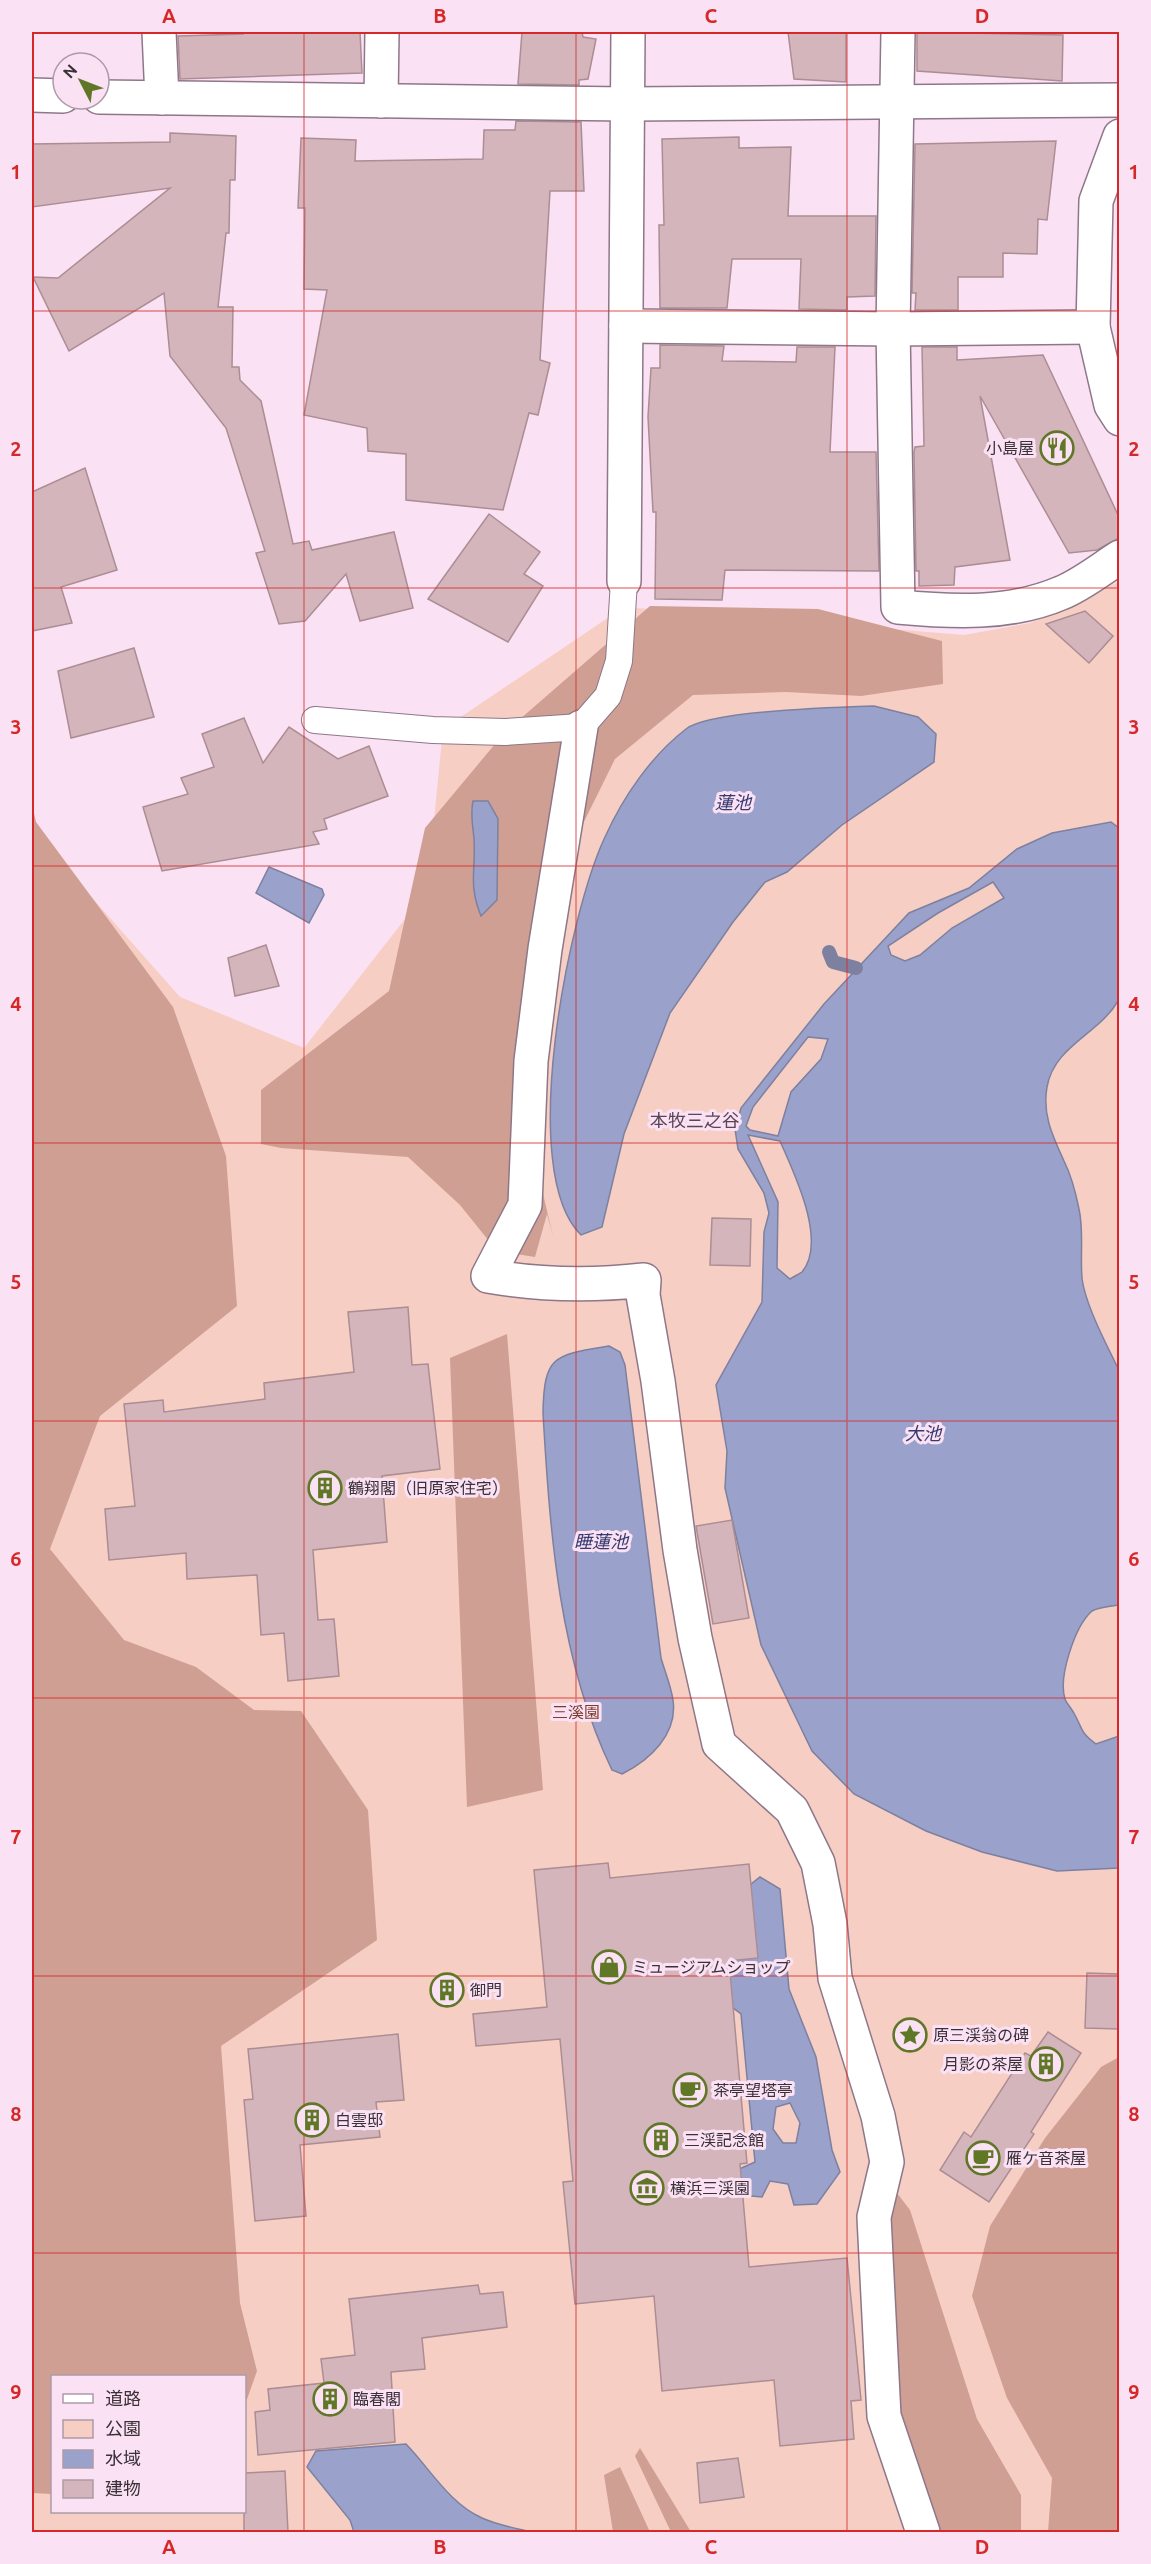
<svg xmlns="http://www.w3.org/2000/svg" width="1151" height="2564" font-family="Ubuntu,'Noto Sans JP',sans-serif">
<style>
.green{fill:#f7cec3;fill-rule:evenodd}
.forest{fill:#cf9f93}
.water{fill:#9aa2cb;stroke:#7d809f;stroke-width:1.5;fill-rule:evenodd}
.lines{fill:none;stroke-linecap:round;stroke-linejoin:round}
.stream{stroke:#7d809f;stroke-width:14}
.building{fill:#d4b5bb;stroke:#ab8d93;stroke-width:1.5}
.service-casing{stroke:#8e7788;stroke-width:28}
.minor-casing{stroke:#8e7788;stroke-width:36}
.tertiary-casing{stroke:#8e7788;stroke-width:36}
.service{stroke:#fff;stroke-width:26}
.minor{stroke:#fff;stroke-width:33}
.tertiary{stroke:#fff;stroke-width:33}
.grid{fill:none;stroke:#d62828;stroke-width:1.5;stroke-opacity:0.55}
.labels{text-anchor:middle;stroke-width:6;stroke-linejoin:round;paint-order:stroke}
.poi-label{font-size:16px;fill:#3a3037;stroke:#fae1f3;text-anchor:start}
.park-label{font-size:16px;fill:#793b2c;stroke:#fae1f3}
.water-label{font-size:18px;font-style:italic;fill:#353a6f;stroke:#fae1f3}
.neighbourhood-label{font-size:18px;fill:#5a4655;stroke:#fae1f3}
.neatline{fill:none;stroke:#d62828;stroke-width:2}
.grid-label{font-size:20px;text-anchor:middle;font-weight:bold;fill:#d62828}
</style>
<rect width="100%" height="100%" fill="#fae1f3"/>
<path class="green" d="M1119 581V2532H32V830L180 997 304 1048 427 891 443 729 624 607 964 635 1030 623 1096 594ZM52 2376H244V2512H52Z"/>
<g class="forest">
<path d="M650 606 818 609 942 641 943 684 861 696 786 692 693 695 615 759 572 846 533 1152 553 1236 547 1214 535 1257 497 1251 460 1205 408 1157 281 1148 261 1144V1090L389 991 425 828 505 732Z"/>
<path d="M32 804 36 822 173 1007 226 1156 237 1306 100 1416 50 1549 124 1640 196 1667 254 1710 301 1711 368 1810 377 1940 221 2046 240 2303 257 2371 245 2405 244 2376H52V2494L32 2493Z"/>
<path d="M507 1334 543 1790 467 1807 450 1358Z"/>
<path d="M1119 2057V2532H1048L1052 2478 1007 2398 972 2296 990 2226 1045 2138 1101 2067Z"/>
<path d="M897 2193 910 2210 977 2419 1021 2495V2532H940L898 2417 888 2232Z"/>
<path d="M640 2448 691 2532H671L635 2456Z"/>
<path d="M620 2467 650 2532H613L604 2475Z"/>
</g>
<g class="water">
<path d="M874 706 918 717 936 734 934 762 842 825 787 872 765 882 733 922 670 1013 624 1134 602 1227 581 1235C516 1172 569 913 605 837 623 797 651 756 686 729 709 711 840 707 874 706Z"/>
<path d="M473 801H488L498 819 497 900 481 916C468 884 476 871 474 839 473 826 470 815 473 801Z"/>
<path d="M1111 822 1119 828C1120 851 1124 991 1118 1001 1099 1034 1054 1046 1047 1087 1042 1115 1053 1137 1064 1161 1071 1175 1076 1194 1079 1209 1084 1231 1080 1255 1082 1278 1085 1304 1107 1346 1119 1370V1605C1112 1606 1099 1607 1092 1611 1075 1626 1058 1677 1065 1699 1067 1704 1072 1709 1075 1715 1083 1730 1080 1732 1096 1744L1119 1736V1868L1057 1871 982 1852 926 1831 854 1794 812 1751 761 1645 725 1488 727 1451 716 1385 762 1302 764 1232 769 1213 764 1193 738 1149 735 1129 741 1108 824 1004 909 913 969 888 1017 849 1052 833ZM993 882 1004 898 952 928 920 955 905 961 891 955 888 946 938 913ZM808 1037 828 1039 821 1059 791 1092 778 1136 750 1130 746 1126 753 1107ZM748 1135 780 1141C793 1171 828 1241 802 1272 799 1274 793 1277 790 1279L777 1268 778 1202Z"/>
<path d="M269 867 322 889 324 895 309 923 256 893Z"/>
<path d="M609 1346 620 1352 625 1365 661 1658C665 1672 671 1686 673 1700 678 1734 650 1760 622 1774L612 1770C559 1660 550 1534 543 1413 544 1355 554 1355 609 1346Z"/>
<path d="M760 1877 780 1889 789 1989 816 2057 832 2150 840 2172 817 2204 794 2205 788 2184 770 2181 762 2197 729 2194 717 2179 755 2162 741 2014 689 1975 736 1896ZM790 2103 800 2123 796 2143H783L773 2129 776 2107Z"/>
<path d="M406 2444C431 2470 449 2503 482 2518 497 2525 515 2528 531 2532H354L350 2520 307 2467 316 2451Z"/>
</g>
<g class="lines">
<path class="stream" d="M829 952 833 962 856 968"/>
</g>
<g class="building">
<path d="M243 32H360L362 73 180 79 178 36 243 34Z"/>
<path d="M522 32H582L583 37 596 39 588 79 579 80V85L518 84Z"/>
<path d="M788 32H846V82L794 79Z"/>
<path d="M917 32 1063 35 1062 81 917 71Z"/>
<path d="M516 121 581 122 584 191H550L540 360 550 363 538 415 529 413 503 510 406 500V454L368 451 367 428 304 415 327 290 304 289 305 208H298L301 138 356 140 355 161 483 159 484 130H515Z"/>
<path d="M170 133 236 136 235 180H230L229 233H226L218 307H233L232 367H239L240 380 261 401 293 544 309 541 312 550 394 532 413 608 360 621 346 574 305 621 279 624 256 553 265 551 226 428 170 356 164 293 69 351 33 277 58 278 170 188 32 207V144L170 142Z"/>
<path d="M739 137V148L791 147 788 216H876L875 296 847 297V310L799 309 801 259H732L727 308H660L659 225H664L662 139Z"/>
<path d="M1056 141 1047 220 1038 219 1037 254 1003 253V277H958V310H915L916 293H912L915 144Z"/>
<path d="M660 345 724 346 722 361 796 362 797 347H835L830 452H876L879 571 725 570 722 600 655 599 656 512H653L648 417 651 368H660Z"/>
<path d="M922 347H957V360L1043 355 1119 517V538L1097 550 1069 553 980 396 1010 560 955 567 954 585 919 586V571H916L914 452 915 447 924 446Z"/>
<path d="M85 468 117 570 61 587 72 623 32 631V492Z"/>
<path d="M489 514 540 552 524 574 543 586 508 642 428 599Z"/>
<path d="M1085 611 1113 636 1089 663 1046 624Z"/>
<path d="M134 648 154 717 71 738 58 671Z"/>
<path d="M244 718 263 763 289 727 338 759 369 746 388 796 324 819 327 829 313 832 319 844 162 871 143 807 188 794 181 778 214 767 202 734Z"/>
<path d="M266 945 279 986 235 996 228 958Z"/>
<path d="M712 1218 751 1219 750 1266 710 1265Z"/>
<path d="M408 1307 412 1365 428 1364 440 1469 382 1476 387 1542 313 1550 318 1620 334 1619 339 1676 288 1681 284 1633 261 1635 257 1575 187 1579 186 1553 109 1560 105 1509 135 1506 124 1404 163 1400 164 1412 265 1399 264 1383 354 1372 348 1312Z"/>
<path d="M732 1520 749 1618 713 1624 696 1526Z"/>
<path d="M608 1863 610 1878 749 1864 758 1958 729 1961 747 2163 740 2164 749 2267 847 2258 861 2400 851 2401 854 2439 780 2446 774 2380 662 2391 654 2296 575 2304 563 2182 573 2181 560 2039 476 2046 473 2014 547 2007 534 1870Z"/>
<path d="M1087 1973 1119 1974V2029L1085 2028Z"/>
<path d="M1048 2032 1081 2053 1031 2132 1034 2134 989 2202 940 2170 964 2132 971 2137 1025 2053 1031 2056Z"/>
<path d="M398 2034 404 2100 376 2102 380 2137 300 2145 306 2216 255 2221 244 2100 253 2099 248 2049Z"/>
<path d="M478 2285 480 2294 503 2292 507 2327 422 2338 425 2369 391 2372 395 2442 258 2455 255 2412 270 2410 268 2389 324 2383 321 2359 355 2355 349 2299Z"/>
<path d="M738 2458 744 2497 700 2503 697 2463Z"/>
<path d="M285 2471 288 2532H244V2473Z"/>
</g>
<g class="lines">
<defs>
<path id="service" d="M315 720 433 730 505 732 581 727 608 696 619 661 624 581"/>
<g id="minor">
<path d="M159 32 162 98"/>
<path d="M898 32 893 329 898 607C952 612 1010 615 1061 593 1081 585 1101 569 1120 557"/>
<path d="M32 95 63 96"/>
<path d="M99 97 627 104 1120 100"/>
<path d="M381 101 382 32"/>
<path d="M626 326 893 329 1093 327"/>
<path d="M624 581 628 32"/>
<path d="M581 727 545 949 531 1061 525 1205 488 1276C540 1285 591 1286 644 1280L643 1295 658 1381 680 1550 695 1638 719 1744 792 1810 818 1863 830 1924 835 1978 878 2116 887 2162 874 2217 884 2416 923 2532"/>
</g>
<path id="tertiary" d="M1120 136 1096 201 1093 327 1111 405 1120 419"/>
</defs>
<use href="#service" class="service-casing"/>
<use href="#minor" class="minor-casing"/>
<use href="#tertiary" class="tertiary-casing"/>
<use href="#service" class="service"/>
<use href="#minor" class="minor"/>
<use href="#tertiary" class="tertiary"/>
</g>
<path class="grid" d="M304 32V2532M576 32V2532M847 32V2532M32 311H1120M32 588H1120M32 866H1120M32 1143H1120M32 1421H1120M32 1698H1120M32 1976H1120M32 2253H1120"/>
<defs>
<symbol id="restaurant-ring" viewBox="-11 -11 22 22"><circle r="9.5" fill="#fae1f3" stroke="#617728" stroke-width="1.5"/><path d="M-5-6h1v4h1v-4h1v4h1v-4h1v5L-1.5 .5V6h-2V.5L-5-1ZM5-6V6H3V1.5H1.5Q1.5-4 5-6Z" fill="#617728"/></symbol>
<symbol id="building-ring" viewBox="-11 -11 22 22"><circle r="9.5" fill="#fae1f3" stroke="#617728" stroke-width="1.5"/><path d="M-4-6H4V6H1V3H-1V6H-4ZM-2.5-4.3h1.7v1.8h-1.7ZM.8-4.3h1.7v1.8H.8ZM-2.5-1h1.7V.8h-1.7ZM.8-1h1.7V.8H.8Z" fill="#617728"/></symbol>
<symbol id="shop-ring" viewBox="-11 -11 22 22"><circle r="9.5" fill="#fae1f3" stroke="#617728" stroke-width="1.5"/><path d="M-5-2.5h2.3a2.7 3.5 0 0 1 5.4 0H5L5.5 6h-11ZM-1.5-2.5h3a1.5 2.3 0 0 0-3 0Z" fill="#617728"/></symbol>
<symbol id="sight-ring" viewBox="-11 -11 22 22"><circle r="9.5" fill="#fae1f3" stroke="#617728" stroke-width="1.5"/><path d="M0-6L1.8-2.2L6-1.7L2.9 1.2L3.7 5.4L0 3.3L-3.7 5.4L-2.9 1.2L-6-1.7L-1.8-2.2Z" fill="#617728"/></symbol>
<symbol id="cafe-ring" viewBox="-11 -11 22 22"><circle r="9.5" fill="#fae1f3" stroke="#617728" stroke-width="1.5"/><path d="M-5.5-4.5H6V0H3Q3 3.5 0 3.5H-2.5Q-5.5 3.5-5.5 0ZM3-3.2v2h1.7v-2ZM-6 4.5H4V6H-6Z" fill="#617728"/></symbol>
<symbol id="museum-ring" viewBox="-11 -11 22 22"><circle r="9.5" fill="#fae1f3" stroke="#617728" stroke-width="1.5"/><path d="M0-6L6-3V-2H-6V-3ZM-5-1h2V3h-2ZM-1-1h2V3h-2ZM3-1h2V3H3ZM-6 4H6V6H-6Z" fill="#617728"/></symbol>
</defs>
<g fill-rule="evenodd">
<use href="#restaurant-ring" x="1038" y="429" width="38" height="38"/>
<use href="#building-ring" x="306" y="1469" width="38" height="38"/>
<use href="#shop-ring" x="590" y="1948" width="38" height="38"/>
<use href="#building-ring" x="428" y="1971" width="38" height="38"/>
<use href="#sight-ring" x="891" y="2016" width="38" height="38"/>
<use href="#building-ring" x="1027" y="2045" width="38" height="38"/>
<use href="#cafe-ring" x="671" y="2071" width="38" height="38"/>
<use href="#building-ring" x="293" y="2101" width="38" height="38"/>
<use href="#building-ring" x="642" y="2121" width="38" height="38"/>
<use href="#cafe-ring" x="964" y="2139" width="38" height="38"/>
<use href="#museum-ring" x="628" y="2169" width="38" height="38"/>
<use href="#building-ring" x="311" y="2380" width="38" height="38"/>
</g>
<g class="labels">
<g class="poi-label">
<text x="1034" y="454" text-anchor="end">小島屋</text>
<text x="348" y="1494">鶴翔閣（旧原家住宅）</text>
<text x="632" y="1973">ミュージアムショップ</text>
<text x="470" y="1996">御門</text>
<text x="933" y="2041">原三渓翁の碑</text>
<text x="1023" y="2070" text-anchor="end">月影の茶屋</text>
<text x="713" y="2096">茶亭望塔亭</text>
<text x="335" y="2126">白雲邸</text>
<text x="684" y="2146">三渓記念館</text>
<text x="1006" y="2164">雁ケ音茶屋</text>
<text x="670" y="2194">横浜三渓園</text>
<text x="353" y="2405">臨春閣</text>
</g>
<g class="park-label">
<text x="576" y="1718">三溪園</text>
</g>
<g class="water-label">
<text x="733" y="809">蓮池</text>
<text x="923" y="1440">大池</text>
<text x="601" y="1548">睡蓮池</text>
</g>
<g class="neighbourhood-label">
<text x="695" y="1127">本牧三之谷</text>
</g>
</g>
<rect width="1151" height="2564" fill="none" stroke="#fae1f3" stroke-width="66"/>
<rect x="51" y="2375" width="195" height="138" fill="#fae1f3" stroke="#ad9aa8" stroke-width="1.5"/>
<rect x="63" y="2394" width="30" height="9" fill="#ffffff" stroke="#ad9aa8" stroke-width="1.5"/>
<text x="105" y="2405" font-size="18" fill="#3a3037">道路</text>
<rect x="63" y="2420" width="30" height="18" fill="#f7cec3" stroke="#ad9aa8" stroke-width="1.5"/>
<text x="105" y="2435" font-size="18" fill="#3a3037">公園</text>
<rect x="63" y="2450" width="30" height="18" fill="#9aa2cb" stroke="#ad9aa8" stroke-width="1.5"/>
<text x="105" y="2465" font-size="18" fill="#3a3037">水域</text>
<rect x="63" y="2480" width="30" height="18" fill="#d4b5bb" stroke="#ad9aa8" stroke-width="1.5"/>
<text x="105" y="2495" font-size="18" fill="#3a3037">建物</text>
<g transform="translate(81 81) rotate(312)"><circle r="28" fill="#fae1f3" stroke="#ad9aa8" stroke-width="1.5"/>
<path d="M0-4.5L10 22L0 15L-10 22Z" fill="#617728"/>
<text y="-9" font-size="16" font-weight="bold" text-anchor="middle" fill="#3a3037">N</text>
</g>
<rect x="33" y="33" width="1085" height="2498" class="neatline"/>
<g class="grid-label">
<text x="169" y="23">A</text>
<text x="440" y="23">B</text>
<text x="711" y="23">C</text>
<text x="982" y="23">D</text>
<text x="16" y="179">1</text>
<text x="1134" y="179">1</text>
<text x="16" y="456">2</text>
<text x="1134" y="456">2</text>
<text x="16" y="734">3</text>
<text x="1134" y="734">3</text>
<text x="16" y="1011">4</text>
<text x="1134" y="1011">4</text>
<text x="16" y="1289">5</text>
<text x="1134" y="1289">5</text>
<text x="16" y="1566">6</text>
<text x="1134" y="1566">6</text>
<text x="16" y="1844">7</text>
<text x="1134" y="1844">7</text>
<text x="16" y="2121">8</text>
<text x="1134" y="2121">8</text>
<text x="16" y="2399">9</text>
<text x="1134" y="2399">9</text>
<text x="169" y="2554">A</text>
<text x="440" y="2554">B</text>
<text x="711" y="2554">C</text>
<text x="982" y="2554">D</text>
</g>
</svg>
